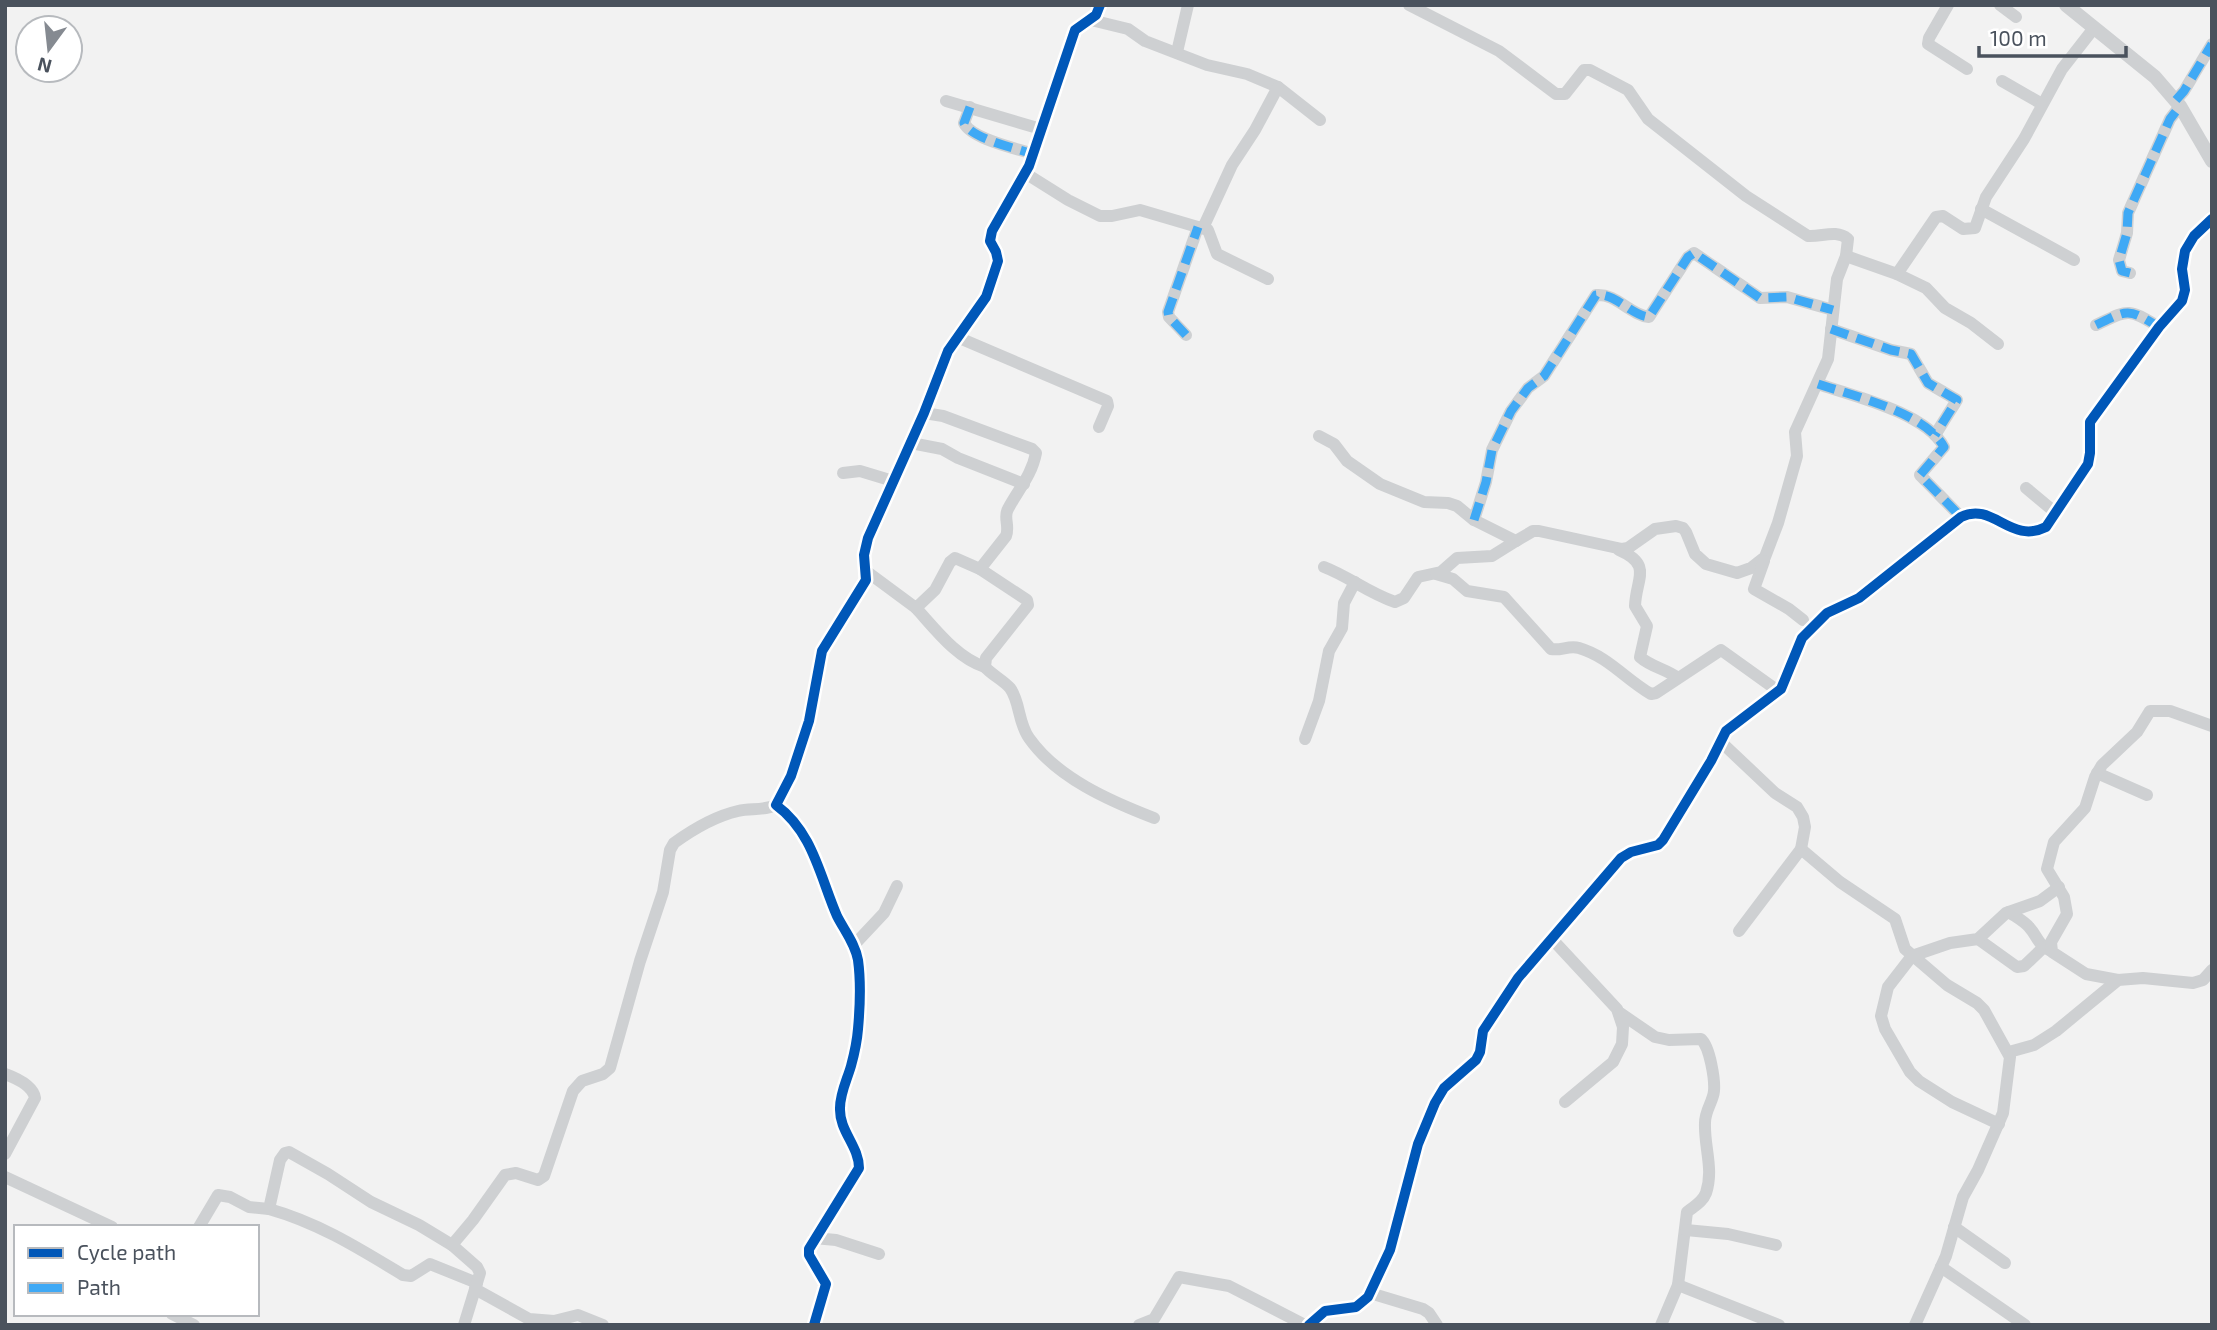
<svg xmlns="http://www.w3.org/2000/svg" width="2217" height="1330" font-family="'Exo 2',sans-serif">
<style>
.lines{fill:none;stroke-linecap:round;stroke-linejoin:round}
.minor{stroke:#ced0d2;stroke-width:12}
.tertiary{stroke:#ced0d2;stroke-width:14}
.quiet{stroke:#3fa9f5;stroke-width:9;stroke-dasharray:18 9;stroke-linecap:butt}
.cycleway-casing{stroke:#fff;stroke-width:15}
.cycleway{stroke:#0057b8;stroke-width:10}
</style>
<rect width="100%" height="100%" fill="#f2f2f2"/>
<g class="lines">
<g class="minor">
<path d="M1409 5 1499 51 1556 94H1565L1584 70H1590L1628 90 1648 119 1746 196 1808 236C1822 237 1836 229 1848 239L1846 256 1837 279 1828 359 1795 432 1797 456 1778 523 1765 557 1751 568 1737 573 1706 564 1695 554 1686 532 1683 528 1676 526 1655 529 1628 548 1622 549 1539 531H1533L1516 541"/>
<path d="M1948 5 1929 38 1928 44 1967 69"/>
<path d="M2000 5 2016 17"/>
<path d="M1091 20 1128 29 1145 41 1207 65 1247 74 1278 87 1320 120"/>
<path d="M1177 52 1188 5"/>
<path d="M2002 81 2042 104"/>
<path d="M2176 100 2184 91 2212 44"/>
<path d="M946 101 1041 129"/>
<path d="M970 107 964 123C972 139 1015 148 1033 154"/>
<path d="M1025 173 1068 200 1100 216H1112L1140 210 1208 230 1217 254 1268 279"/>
<path d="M1981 209 2074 260"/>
<path d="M1203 228 1232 165 1255 130 1278 87"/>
<path d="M1846 256 1897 274 1926 288 1945 308 1971 323 1998 344"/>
<path d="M2130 273 2122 271 2119 260 2127 233 2128 213 2170 119 2180 106"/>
<path d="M1897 274 1936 217 1943 216 1963 229 1975 228 1986 197 2024 139 2062 69 2094 28"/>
<path d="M2096 325C2130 309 2127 308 2159 327"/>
<path d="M1831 329 1891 350 1911 354 1928 383 1957 400 1935 435"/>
<path d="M1186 335 1169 317 1168 312 1198 227"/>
<path d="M957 337 1107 401 1108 406 1099 427"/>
<path d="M1818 384C1854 396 1926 413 1944 447L1920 475 1961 517"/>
<path d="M924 413 943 416 1032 449 1036 453C1032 475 1018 490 1008 509 1003 517 1010 526 1006 536L980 569"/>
<path d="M1319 436 1334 444 1347 461 1380 484 1424 502 1448 503 1457 506 1474 520 1516 541 1492 556 1457 558 1441 572 1418 577 1404 598 1395 602C1368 593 1350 577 1324 567"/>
<path d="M911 443 942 449 958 458 1024 484"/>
<path d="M843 473 860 471 893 481"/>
<path d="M2026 488 2056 513"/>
<path d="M1474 520 1486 482 1492 450 1511 411 1528 388 1544 376 1596 295C1616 293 1630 315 1649 317L1688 257 1694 253 1760 298 1787 297 1833 310"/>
<path d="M1619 550C1653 565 1636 578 1635 606L1647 626 1640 657C1651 667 1666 669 1678 678"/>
<path d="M1764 561 1754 589 1789 609 1803 620"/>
<path d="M866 571 916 608 935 590 950 562 955 558 980 569 1027 600 1028 605 986 658 985 667C992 675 1003 680 1010 688 1020 701 1018 723 1029 738 1057 778 1110 801 1154 818"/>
<path d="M1436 574 1453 579 1467 591 1504 597 1551 649C1561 651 1569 645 1579 648 1609 657 1625 679 1651 694L1656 693 1721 650 1778 691"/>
<path d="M916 608C936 630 957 658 985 667"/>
<path d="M1305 739 1319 701 1329 651 1342 628 1344 603 1355 582"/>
<path d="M1720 741 1775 793 1797 807 1803 817 1805 827 1801 849 1739 931"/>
<path d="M2097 773 2147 795"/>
<path d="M1801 849 1840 882 1895 919 1905 949 1947 985 1977 1003 1984 1010 2010 1057 2003 1113 1978 1170 1963 1197 1946 1256 1915 1325"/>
<path d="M2009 912C2016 917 2024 921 2029 927 2038 937 2036 942 2049 950"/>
<path d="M1552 939 1617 1009 1623 1027 1622 1044 1613 1062 1565 1102"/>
<path d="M1978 939 2017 967 2024 966 2044 947"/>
<path d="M853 946 884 913 897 886"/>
<path d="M2118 980 2086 974 2052 952 2051 942 2067 914 2064 897 2047 869 2054 842 2085 808 2095 777 2102 765 2137 732 2150 711H2170L2212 726"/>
<path d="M1620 1013 1655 1037 1669 1040 1701 1039C1710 1047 1715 1080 1714 1091 1713 1102 1705 1110 1705 1123 1704 1147 1714 1169 1706 1193 1702 1203 1694 1206 1687 1212L1678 1285"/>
<path d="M2009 1052 2034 1045 2056 1031 2118 980 2143 978 2193 983 2203 980 2212 970"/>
<path d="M5 1074C16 1078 33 1086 35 1098L5 1154"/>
<path d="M1999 1124 1952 1102 1919 1081 1910 1072 1885 1029 1881 1016 1888 987 1912 956 1950 943 1978 939 2006 913 2040 901 2059 887"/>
<path d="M5 1177 112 1227"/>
<path d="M269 1209C319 1223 360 1249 403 1275L411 1276 430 1264 477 1283"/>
<path d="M199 1227 218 1195 230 1197 249 1207 269 1209 280 1160 285 1153 289 1152 328 1174 371 1202 419 1225 452 1245"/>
<path d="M1954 1227 2005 1263"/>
<path d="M1686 1230 1728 1234 1776 1245"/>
<path d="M814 1238 836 1240 879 1254"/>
<path d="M1941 1267 2025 1325"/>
<path d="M475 1289 529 1319 554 1321 578 1315 603 1325"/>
<path d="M1370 1293 1423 1309 1429 1313 1437 1325"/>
<path d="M172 1314 194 1325"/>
<path d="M464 1325 480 1273 477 1267 452 1245 473 1220 505 1175 516 1173 538 1180 544 1176 573 1091 582 1081 603 1074 610 1068 640 961 663 892 670 850 674 843C692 830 716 816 738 811 751 808 763 811 776 805"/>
<path d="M814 1325 826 1284 809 1255V1249L859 1168C859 1146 839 1131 840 1108 840 1093 847 1080 851 1066 854 1055 857 1042 858 1029 860 1007 861 982 858 960 855 943 844 930 837 916 820 877 813 832 776 805L791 776 809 721 822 651 866 580 864 555 868 538 924 413 948 351 986 297 998 261 996 252 990 241 992 231 1029 166 1075 30 1096 15 1100 5"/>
<path d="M1139 1325 1154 1319 1179 1277 1229 1286 1305 1325"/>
<path d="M1309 1325 1325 1311 1356 1307 1368 1297 1390 1250 1418 1144 1435 1103 1444 1088 1476 1060 1480 1052 1483 1031 1518 978 1621 858 1631 852 1658 845 1663 840 1711 761 1726 731 1781 689 1802 638 1827 613 1859 598 1961 517C1993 501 2010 545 2046 527L2088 464 2090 453V422L2159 327 2182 301 2185 290 2182 269 2185 251 2194 236 2212 219"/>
<path d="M1661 1325 1678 1285 1779 1325"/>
</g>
<path class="tertiary" d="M2066 5 2155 77 2180 106 2212 161"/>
<g class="quiet">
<path d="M2176 100 2184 91 2212 44"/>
<path d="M970 107 964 123C972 139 1015 148 1033 154"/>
<path d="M2130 273 2122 271 2119 260 2127 233 2128 213 2170 119 2180 106"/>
<path d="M2096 325C2130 309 2127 308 2159 327"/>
<path d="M1831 329 1891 350 1911 354 1928 383 1957 400 1935 435"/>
<path d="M1186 335 1169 317 1168 312 1198 227"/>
<path d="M1818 384C1854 396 1926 413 1944 447L1920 475 1961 517"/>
<path d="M1474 520 1486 482 1492 450 1511 411 1528 388 1544 376 1596 295C1616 293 1630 315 1649 317L1688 257 1694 253 1760 298 1787 297 1833 310"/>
</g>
<defs>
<g id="cycleway">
<path d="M814 1325 826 1284 809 1255V1249L859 1168C859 1146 839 1131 840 1108 840 1093 847 1080 851 1066 854 1055 857 1042 858 1029 860 1007 861 982 858 960 855 943 844 930 837 916 820 877 813 832 776 805L791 776 809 721 822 651 866 580 864 555 868 538 924 413 948 351 986 297 998 261 996 252 990 241 992 231 1029 166 1075 30 1096 15 1100 5"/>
<path d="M1309 1325 1325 1311 1356 1307 1368 1297 1390 1250 1418 1144 1435 1103 1444 1088 1476 1060 1480 1052 1483 1031 1518 978 1621 858 1631 852 1658 845 1663 840 1711 761 1726 731 1781 689 1802 638 1827 613 1859 598 1961 517C1993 501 2010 545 2046 527L2088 464 2090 453V422L2159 327 2182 301 2185 290 2182 269 2185 251 2194 236 2212 219"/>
</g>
</defs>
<use href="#cycleway" class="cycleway-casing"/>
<use href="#cycleway" class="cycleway"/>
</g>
<rect width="2217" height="1330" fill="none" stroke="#4a525d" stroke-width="14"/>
<rect x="14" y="1225" width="245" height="91" fill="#ffffff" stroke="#b7babe" stroke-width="2"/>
<rect x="28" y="1248" width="35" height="10" fill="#0057b8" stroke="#b7babe" stroke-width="2"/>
<text x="77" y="1260" font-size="21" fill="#4a525d">Cycle path</text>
<rect x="28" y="1283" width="35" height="10" fill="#3fa9f5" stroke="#b7babe" stroke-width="2"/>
<text x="77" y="1295" font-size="21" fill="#4a525d">Path</text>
<g transform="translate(49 49) rotate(195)"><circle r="33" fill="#ffffff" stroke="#b7babe" stroke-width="2"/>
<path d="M0-5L12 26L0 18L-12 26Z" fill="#858a91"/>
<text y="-10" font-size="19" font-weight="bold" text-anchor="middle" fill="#4a525d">N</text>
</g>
<path d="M1979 46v10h147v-10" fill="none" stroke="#4a525d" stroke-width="3.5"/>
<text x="1990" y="46" font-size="21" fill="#4a525d" stroke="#ffffff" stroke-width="5" paint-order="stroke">100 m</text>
</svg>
